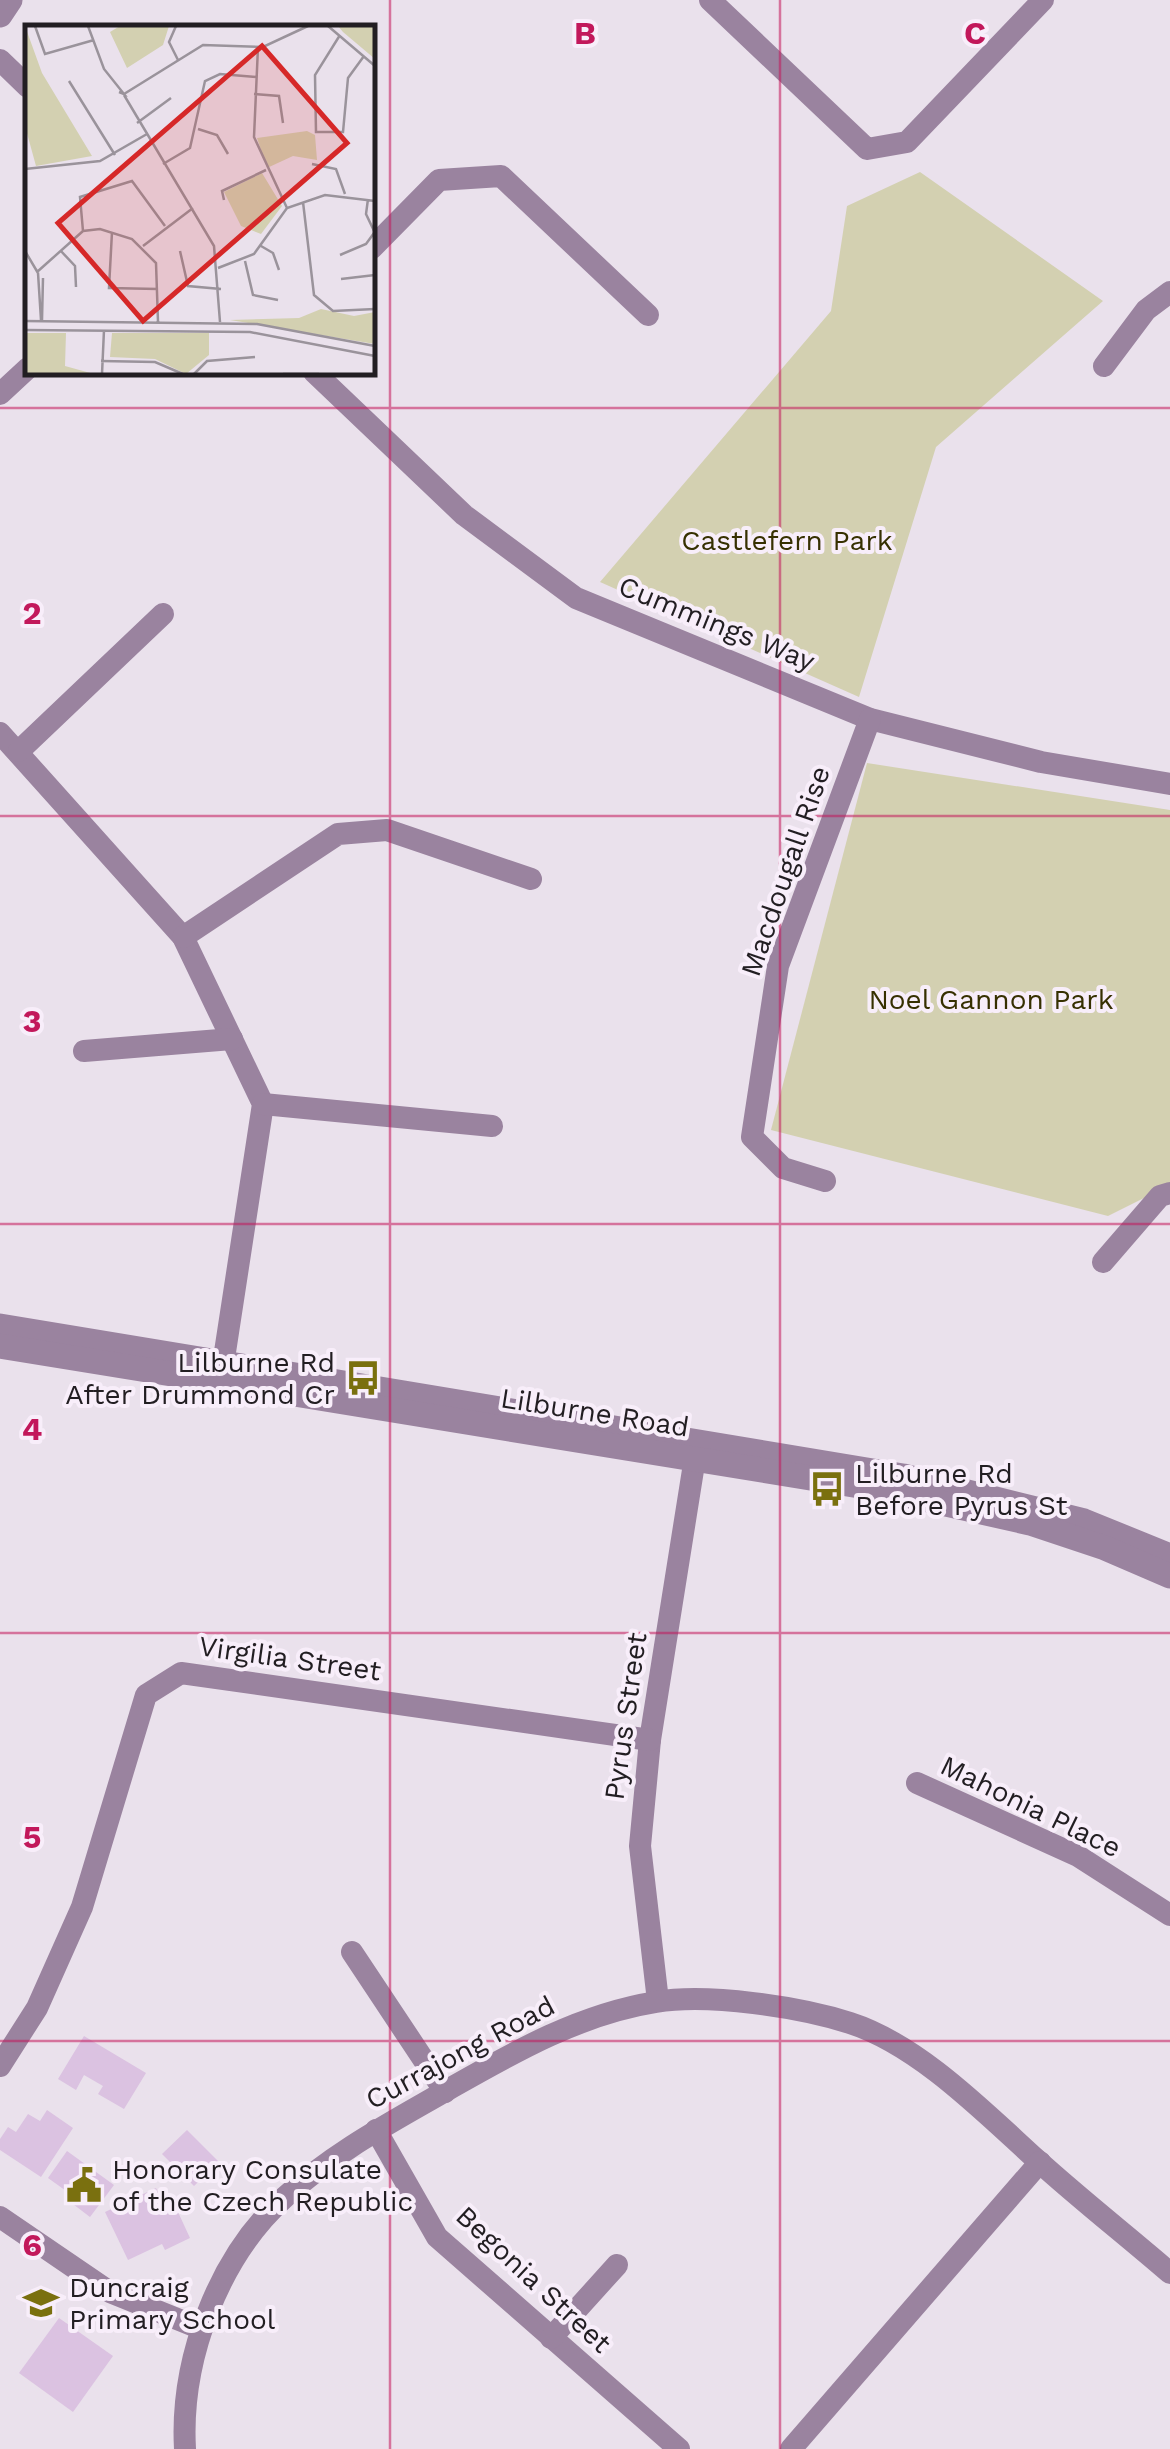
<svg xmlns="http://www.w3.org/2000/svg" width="1170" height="2449" font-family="'Work Sans',sans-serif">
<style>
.green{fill:#d3d0b1}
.building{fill:#dbc2e1}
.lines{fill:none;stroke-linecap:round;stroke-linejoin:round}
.minor{stroke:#9a839f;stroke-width:22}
.tertiary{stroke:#9a839f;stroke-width:25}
.grid{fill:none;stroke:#c2185b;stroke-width:2.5;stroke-opacity:0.55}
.labels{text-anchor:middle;stroke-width:8;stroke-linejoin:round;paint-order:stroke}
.park-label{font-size:28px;fill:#363001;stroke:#f8eefa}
.street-label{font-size:28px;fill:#221e22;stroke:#f8eefa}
.poi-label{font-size:28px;fill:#221e22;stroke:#f8eefa;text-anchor:start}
.inset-road{fill:none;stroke:#9a939b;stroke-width:2.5}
.view{fill:#d62828;fill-opacity:0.15;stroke:#d62828;stroke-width:5}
.inset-edge{fill:none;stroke:#221e22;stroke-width:5}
.grid-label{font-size:32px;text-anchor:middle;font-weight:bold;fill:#c2185b;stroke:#f8eefa;stroke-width:8;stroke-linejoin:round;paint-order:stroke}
</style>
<rect width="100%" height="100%" fill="#eae1ec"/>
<g class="green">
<path d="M920 172 1103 301 936 447 859 697 600 582 831 311 847 206Z"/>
<path d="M867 763 1170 810V1185L1108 1216 771 1130Z"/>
</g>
<g class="building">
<path d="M84 2036 146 2073 124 2109 98 2094 103 2086 84 2075 76 2090 58 2079Z"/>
<path d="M47 2110 73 2128 41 2177 0 2150V2139L8 2127 16 2132 28 2114 40 2121Z"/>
<path d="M187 2130 219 2162 194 2186 162 2154Z"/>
<path d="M67 2151 114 2185 90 2217 65 2198 69 2193 48 2178Z"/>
<path d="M156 2188 169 2215 178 2212 190 2238 165 2250 162 2244 128 2260 105 2212Z"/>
<path d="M59 2318 113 2356 73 2412 19 2373Z"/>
</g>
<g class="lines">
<g class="minor">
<path d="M710 0 867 149 907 142 1043 0"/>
<path d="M0 60 28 87"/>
<path d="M372 248 439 180 501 176 648 315"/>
<path d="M1104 366 1146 310 1170 292"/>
<path d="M314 372 464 515 576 598 870 719 1041 762 1170 784"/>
<path d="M0 394 28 368"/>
<path d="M0 733 183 937 263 1104 221 1378"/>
<path d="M19 751 163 614"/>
<path d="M183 937 338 834 387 830 531 879"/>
<path d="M84 1051 232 1039"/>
<path d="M263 1104 492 1126"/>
<path d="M825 1181 783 1168 752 1137 778 966 870 719"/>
<path d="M1103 1262 1160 1196 1170 1193"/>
<path d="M917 1783 1078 1856 1170 1915"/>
<path d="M352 1952 445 2092"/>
<path d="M658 2001 640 1846 650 1740 697 1445"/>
<path d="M0 2066 37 2008 82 1907 146 1695 181 1673 650 1740"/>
<path d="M376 2130 437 2237 679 2449"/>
<path d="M0 2217 110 2292 202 2329"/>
<path d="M551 2338 617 2265"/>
<path d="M185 2449C180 2360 218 2257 285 2197 334 2152 392 2122 449 2089 514 2052 580 2014 656 2002 708 1993 800 2007 850 2023 919 2045 985 2113 1037 2160 1080 2199 1126 2235 1170 2273"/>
<path d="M791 2449 1040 2162"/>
</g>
<g class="tertiary">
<path d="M0 15 10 0"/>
<path d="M0 1326 903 1476 1084 1521 1170 1556"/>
<path d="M0 1346 884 1490 1030 1523 1105 1548 1170 1576"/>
</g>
</g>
<path class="grid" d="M390 0V2449M780 0V2449M0 408H1170M0 816H1170M0 1224H1170M0 1633H1170M0 2041H1170"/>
<defs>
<symbol id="bus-bare" viewBox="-9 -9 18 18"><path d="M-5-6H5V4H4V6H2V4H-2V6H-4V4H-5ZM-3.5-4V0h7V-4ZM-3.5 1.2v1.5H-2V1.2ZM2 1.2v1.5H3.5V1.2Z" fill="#7a700f" stroke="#f8eefa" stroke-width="2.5" paint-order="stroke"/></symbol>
<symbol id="civic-bare" viewBox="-9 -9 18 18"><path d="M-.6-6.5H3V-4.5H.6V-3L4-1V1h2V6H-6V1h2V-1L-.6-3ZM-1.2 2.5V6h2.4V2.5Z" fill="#7a700f" stroke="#f8eefa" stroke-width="2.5" paint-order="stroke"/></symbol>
<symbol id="school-bare" viewBox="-9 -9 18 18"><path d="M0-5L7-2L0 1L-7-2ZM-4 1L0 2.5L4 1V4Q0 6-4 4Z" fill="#7a700f" stroke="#f8eefa" stroke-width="2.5" paint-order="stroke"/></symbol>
</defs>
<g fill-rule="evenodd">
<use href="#bus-bare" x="338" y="1353" width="50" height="50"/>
<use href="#bus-bare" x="802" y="1464" width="50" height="50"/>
<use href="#civic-bare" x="59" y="2160" width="50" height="50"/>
<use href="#school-bare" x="16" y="2278" width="50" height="50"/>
</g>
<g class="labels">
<g class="park-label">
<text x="787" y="550">Castlefern Park</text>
<text x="991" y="1009">Noel Gannon Park</text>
</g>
<g class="street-label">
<text transform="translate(717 623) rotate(22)" y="10">Cummings Way</text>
<text transform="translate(785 871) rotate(-71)" y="10">Macdougall Rise</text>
<text transform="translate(595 1412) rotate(9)" y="10">Lilburne Road</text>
<text transform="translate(290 1658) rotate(8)" y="10">Virgilia Street</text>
<text transform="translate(625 1716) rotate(-82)" y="10">Pyrus Street</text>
<text transform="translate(1031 1806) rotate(26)" y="10">Mahonia Place</text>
<text transform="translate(460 2052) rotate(-28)" y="10">Currajong Road</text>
<text transform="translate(534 2279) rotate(43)" y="10">Begonia Street</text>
</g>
<g class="poi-label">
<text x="335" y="1372" text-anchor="end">Lilburne Rd<tspan x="335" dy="32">After Drummond Cr</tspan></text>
<text x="855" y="1483">Lilburne Rd<tspan x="855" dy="32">Before Pyrus St</tspan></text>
<text x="112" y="2179">Honorary Consulate<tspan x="112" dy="32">of the Czech Republic</tspan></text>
<text x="69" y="2297">Duncraig<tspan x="69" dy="32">Primary School</tspan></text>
</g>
</g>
<g transform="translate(25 25)">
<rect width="350" height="350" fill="#eae1ec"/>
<path d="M0 1 17 48 67 131 11 141 0 101ZM95 1H144L138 20 102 43 85 7ZM313 1H350V34L318 7ZM282 106 290 110 292 135 268 131 242 143 232 113ZM237 148 257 181 236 209 216 201 199 167ZM296 284 329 291 350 287V319L205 295 274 293ZM0 308H41L40 341 69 349H0ZM87 308H184V330L161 349 130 334 85 332Z" fill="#d3d0b1"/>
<path class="inset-road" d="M10 1 20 29 69 15M63 1 79 44 99 69 94 67M151 1 144 17 153 35M303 1 350 41M315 10 290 50 291 107H318L323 53 339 31M233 22 229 112 262 183M44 56 90 130M99 69 178 20 238 22 283 1M229 69 254 71 258 98M99 70 189 221 195 297M112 98 146 73M173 104 192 110 203 129M138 139 165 123 180 56 195 49 231 52M287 139 311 144 320 169M0 144 75 136 122 109M343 174 341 189 350 208M199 175 197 166 241 145M278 177 289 270 308 286 350 284M58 206 55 172 107 156 140 201M87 207 84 263 133 264M118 221 168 183M236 221 248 228 254 245M35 225 50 241 51 262M0 226 13 248 16 295M155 226 163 261 196 264M315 230 341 219 349 208M220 236 228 270 253 275M193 243 229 229 262 183 300 170 350 176M12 247 58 206 75 204 107 214 131 238 133 297M316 254 350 250M17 295 18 253M0 296 232 299 350 321M0 305 225 307 350 331M76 336 130 337 158 349M77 349 79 305M169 349 182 336 230 332M258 349H294"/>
<path class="view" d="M237 21 322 118 118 296 33 198Z"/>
<rect width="350" height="350" class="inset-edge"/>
</g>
<g class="grid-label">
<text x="585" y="44">B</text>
<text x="975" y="44">C</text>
<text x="32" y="624">2</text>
<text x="32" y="1032">3</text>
<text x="32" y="1440">4</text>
<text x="32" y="1848">5</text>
<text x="32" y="2256">6</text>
</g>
</svg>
